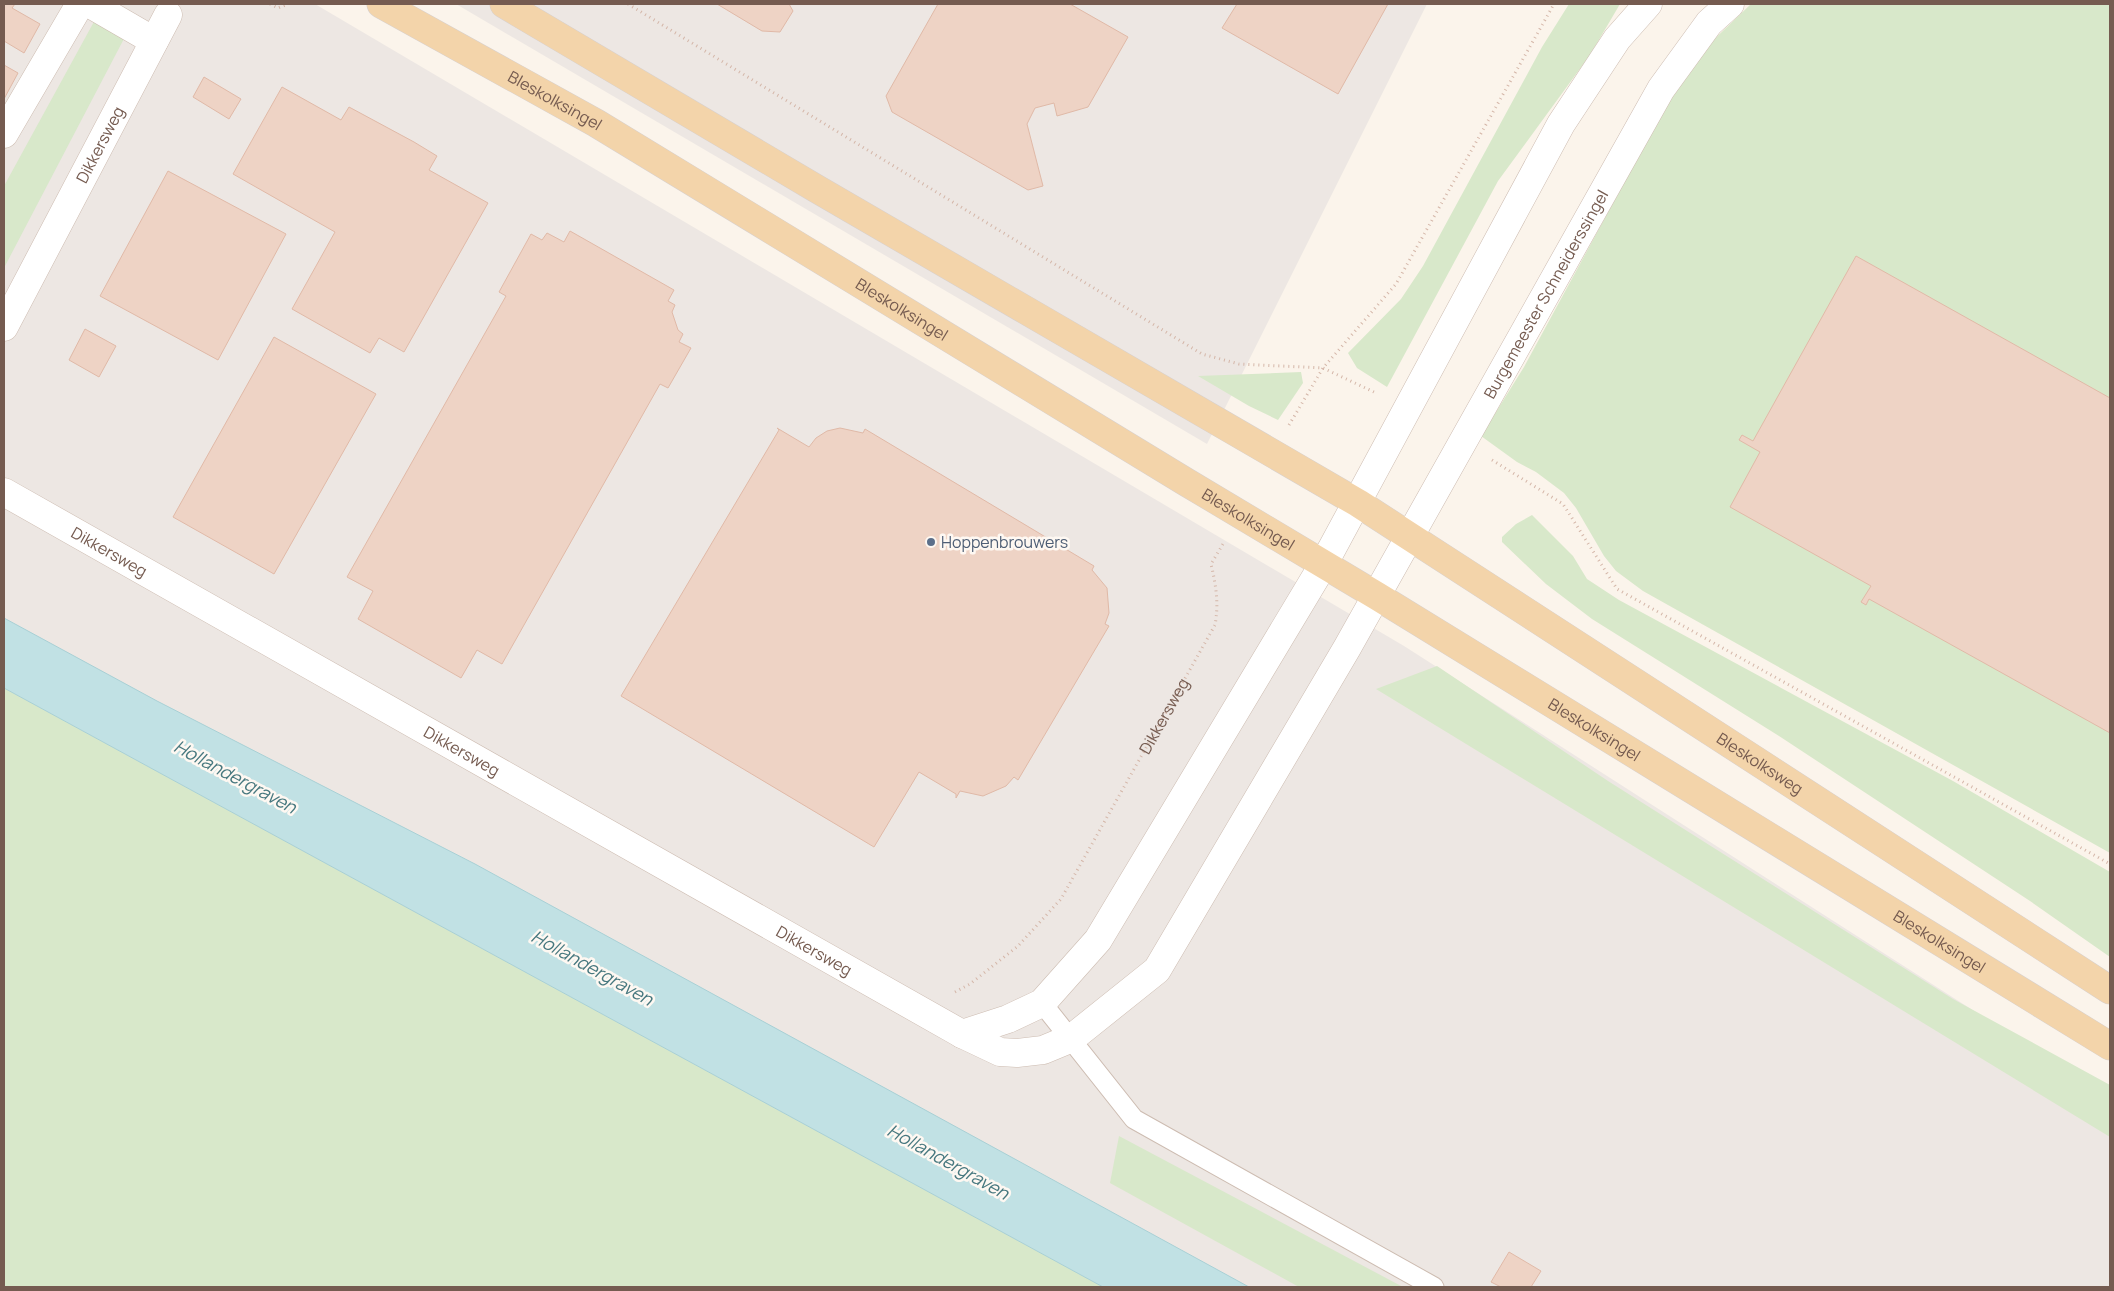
<svg xmlns="http://www.w3.org/2000/svg" width="2114" height="1291" font-family="Manrope,sans-serif">
<style>
.industrial{fill:#ede7e3}
.green{fill:#d8e8ca}
.water{fill:#c1e1e4;stroke:#a8d0d5}
.building{fill:#eed3c5;stroke:#e0b9a7}
.lines{fill:none;stroke-linecap:round;stroke-linejoin:round}
.lane-casing{stroke:#cdbcb1;stroke-width:21}
.street-casing{stroke:#cdbcb1;stroke-width:29}
.primary-casing{stroke:#d8d1ce;stroke-width:29}
.path{stroke:#d4b6a8;stroke-width:3;stroke-dasharray:1 4;stroke-linecap:butt}
.lane{stroke:#fff;stroke-width:19}
.street{stroke:#fff;stroke-width:28}
.primary{stroke:#f3d4aa;stroke-width:28}
.service-dot{fill:#5c6f8a;stroke:#fef8f2;stroke-width:2}
.labels{text-anchor:middle;stroke-width:5;stroke-linejoin:round;paint-order:stroke}
.street-label{font-size:16px;fill:#755b50;stroke:#fef8f2}
.service-label{font-size:16px;fill:#4e5e75;stroke:#fef8f2;text-anchor:start}
.water-label{font-size:18px;font-style:italic;fill:#47787f;stroke:#fef8f2}
</style>
<rect width="100%" height="100%" fill="#fbf4eb"/>
<g class="industrial">
<path d="M4 4H315L1404 646 2110 1098V1287H1078L4 694Z"/>
<path d="M456 4H1427L1207 444Z"/>
</g>
<g class="green">
<path d="M1569 4H1620L1590 55 1498 181 1387 387 1357 368 1348 353 1401 299 1423 266 1542 47Z"/>
<path d="M1751 4H2110V853L1643 591 1616 571 1604 556 1576 508 1564 493 1536 472 1517 462 1481 436 1524 367 1669 100 1703 50Z"/>
<path d="M96 18 127 33 4 268V186Z"/>
<path d="M1301 372 1303 383 1278 420 1249 406 1198 376Z"/>
<path d="M1532 515 1573 556 1587 579 1619 600 1953 781 2110 872V957L2030 901 1779 736 1592 619 1546 584 1502 542V537L1516 524Z"/>
<path d="M1437 666 1608 781 1953 999 2110 1085V1137L1376 689Z"/>
<path d="M4 688 1103 1287H4Z"/>
<path d="M1119 1136 1403 1287H1299L1110 1183Z"/>
</g>
<path class="water" d="M4 618 157 701 475 864 1249 1287H1103L4 688Z"/>
<g class="building">
<path d="M4 4H15L12 8 40 24 24 53 4 41Z"/>
<path d="M717 4H789L793 11 780 32 762 31Z"/>
<path d="M938 4H1070L1128 37 1088 107 1057 116 1054 103 1035 108 1027 124 1043 186 1028 190 892 112 886 96Z"/>
<path d="M1237 4H1388L1338 94 1222 28Z"/>
<path d="M4 65 18 73 4 99Z"/>
<path d="M204 77 241 99 229 119 193 97Z"/>
<path d="M282 87 341 120 349 107 414 142 437 156 429 170 488 203 404 352 379 338 370 353 292 309 335 232 233 174Z"/>
<path d="M168 171 286 234 218 360 100 296Z"/>
<path d="M570 231 674 290 668 301 675 305 672 312 678 330 683 334 679 342 691 348 668 388 660 384 502 664 477 650 461 678 358 619 373 591 347 577 506 296 499 292 531 234 542 240 547 233 564 242Z"/>
<path d="M1856 256 2110 398V733L1869 599 1866 605 1861 602 1871 586 1730 507 1760 452 1739 440 1742 435 1753 441Z"/>
<path d="M85 329 116 346 99 377 69 360Z"/>
<path d="M274 337 376 394 274 574 173 517Z"/>
<path d="M777 428 809 447 816 438 827 431 840 428 863 433 865 429 1094 566 1092 570 1107 588 1109 613 1105 624 1109 626 1018 780 1014 777 1006 786 983 796 960 791 956 798V794L919 772 874 847 621 696 779 430Z"/>
<path d="M1509 1252 1541 1271 1531 1287H1501L1491 1282Z"/>
</g>
<g class="lines">
<defs>
<path id="lane" d="M1042 1003 1134 1119 1434 1287"/>
<g id="street">
<path d="M90 4 154 41"/>
<path d="M4 134 80 4"/>
<path id="s2" d="M4 327 168 15"/>
<path id="s3" d="M4 492 962 1034 1000 1052 1017 1053 1043 1050 1072 1038 1157 970 1347 648 1661 89 1709 23 1730 4"/>
<path d="M962 1034 1008 1019 1042 1003 1098 940 1323 565 1561 124 1617 39 1648 4"/>
</g>
<g id="primary">
<path id="s4" d="M381 4 596 123 1186 482 1377 596 2110 1046"/>
<path id="s5" d="M504 4 817 189 1358 503 2110 990"/>
</g>
</defs>
<use href="#lane" class="lane-casing"/>
<use href="#street" class="street-casing"/>
<use href="#primary" class="primary-casing"/>
<g class="path">
<path d="M270 4 278 8 288 4"/>
<path d="M628 4 1202 354 1239 364 1323 368 1376 393"/>
<path d="M1289 425 1323 368 1396 284 1554 4"/>
<path d="M1492 460 1563 504 1617 589 2110 864"/>
<path id="s1" d="M955 992 970 984 1018 946 1061 899 1215 625C1219 604 1216 585 1211 564L1223 544"/>
</g>
<use href="#lane" class="lane"/>
<use href="#street" class="street"/>
<use href="#primary" class="primary"/>
</g>
<circle class="service-dot" cx="931" cy="542" r="5"/>
<g class="labels">
<g class="street-label">
<text dy="6" stroke="none"><textPath href="#s4" startOffset="199">Bleskolksingel</textPath></text>
<text dy="6" stroke="none"><textPath href="#s2" startOffset="206">Dikkersweg</textPath></text>
<text dy="6" stroke="none"><textPath href="#s3" startOffset="2106">Burgemeester Schneiderssingel</textPath></text>
<text dy="6" stroke="none"><textPath href="#s4" startOffset="604">Bleskolksingel</textPath></text>
<text dy="6" stroke="none"><textPath href="#s4" startOffset="1009">Bleskolksingel</textPath></text>
<text dy="6" stroke="none"><textPath href="#s3" startOffset="121">Dikkersweg</textPath></text>
<text dy="6" stroke="none"><textPath href="#s1" startOffset="352">Dikkersweg</textPath></text>
<text dy="6" stroke="none"><textPath href="#s4" startOffset="1414">Bleskolksingel</textPath></text>
<text dy="6" stroke="none"><textPath href="#s3" startOffset="526">Dikkersweg</textPath></text>
<text dy="6" stroke="none"><textPath href="#s5" startOffset="1468">Bleskolksweg</textPath></text>
<text dy="6" stroke="none"><textPath href="#s4" startOffset="1819">Bleskolksingel</textPath></text>
<text dy="6" stroke="none"><textPath href="#s3" startOffset="931">Dikkersweg</textPath></text>
</g>
<g class="service-label">
<text x="941" y="548">Hoppenbrouwers</text>
</g>
<g class="water-label">
<text transform="translate(235 777) rotate(28)" y="6">Hollandergraven</text>
<text transform="translate(592 968) rotate(29)" y="6">Hollandergraven</text>
<text transform="translate(948 1162) rotate(29)" y="6">Hollandergraven</text>
</g>
</g>
<rect width="2114" height="1291" fill="none" stroke="#755b50" stroke-width="10"/>
</svg>
